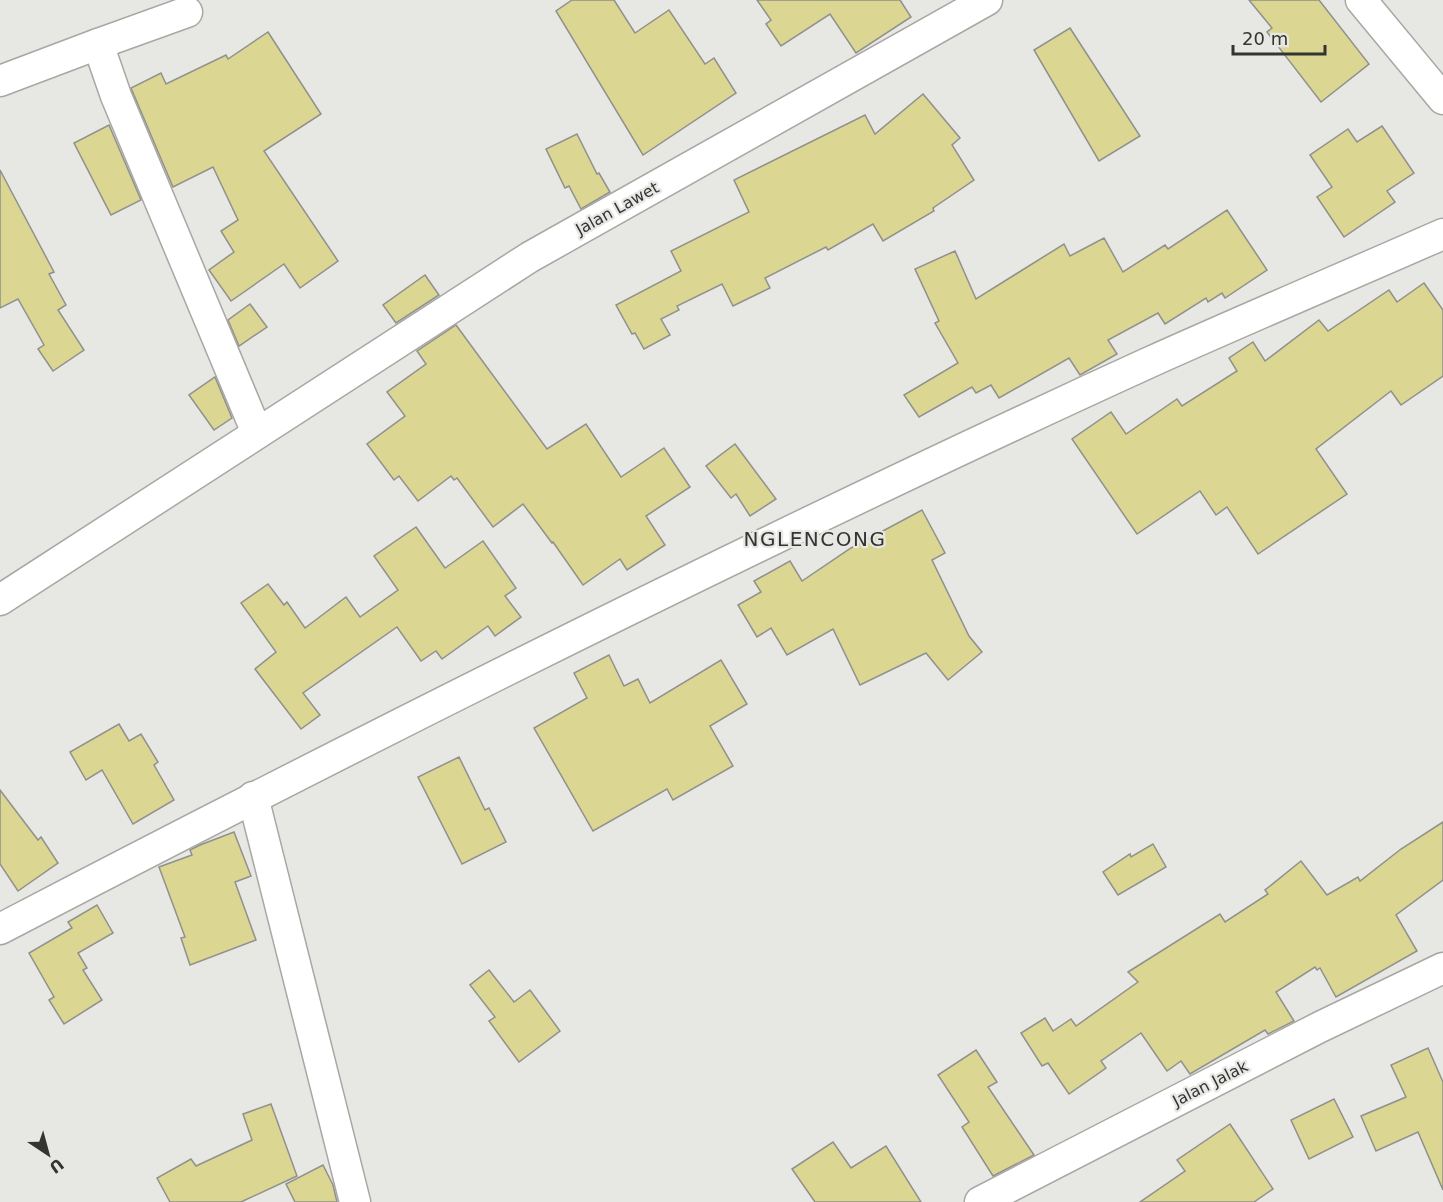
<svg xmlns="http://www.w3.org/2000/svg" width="1443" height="1202" font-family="'DejaVu Sans',sans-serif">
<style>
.building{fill:#dbd691;stroke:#90908d;stroke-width:1.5}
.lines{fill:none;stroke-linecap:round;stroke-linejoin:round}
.minor-casing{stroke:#a8a7a4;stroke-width:33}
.minor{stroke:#fff;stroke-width:30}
.labels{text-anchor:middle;stroke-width:4.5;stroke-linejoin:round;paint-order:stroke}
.street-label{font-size:16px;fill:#343433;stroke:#e7e7e4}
.quarter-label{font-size:20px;letter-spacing:1.5px;fill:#343433;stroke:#e7e7e4}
</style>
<rect width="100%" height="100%" fill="#e7e7e4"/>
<g class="building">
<path d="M572 0H614L635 33 669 10 705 64 714 58 736 93 643 155 556 11Z"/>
<path d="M757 0H900L911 17 856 53 830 14 781 46 766 24 771 20Z"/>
<path d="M1249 0H1319L1369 64 1321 102 1267 32 1272 28Z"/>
<path d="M1070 28 1140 136 1099 161 1034 50Z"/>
<path d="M268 32 321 114 264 151 338 261 300 288 284 264 231 301 209 270 234 252 221 231 238 220 213 167 173 187 131 88 161 73 166 84 226 55 228 59Z"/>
<path d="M923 94 960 138 952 145 974 180 933 208 934 211 883 241 873 224 828 250 826 247 765 278 770 288 733 306 722 284 677 306 679 310 661 319 670 335 644 349 635 333 632 334 616 305 681 271 671 251 749 212 734 180 865 115 875 134Z"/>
<path d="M109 125 141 200 111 215 74 143Z"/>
<path d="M1382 126 1414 173 1387 191 1395 202 1344 237 1317 197 1332 187 1310 155 1348 129 1357 142Z"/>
<path d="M577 134 597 174 599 173 610 192 581 209 569 186 565 188 546 149Z"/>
<path d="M0 170 54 272 49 274 66 305 58 310 84 350 53 371 38 349 44 345 18 299 0 308Z"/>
<path d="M1227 210 1267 270 1225 298 1222 293 1208 302 1206 298 1165 324 1158 313 1108 340 1117 354 1080 375 1069 358 999 398 991 385 976 393 972 387 919 417 904 395 958 363 935 323 939 321 915 269 955 251 976 299 1064 244 1070 256 1104 238 1123 272 1165 245 1168 249Z"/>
<path d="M425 275 439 295 396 323 383 305Z"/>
<path d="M1424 283 1443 310V376L1401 405 1391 391 1316 449 1347 494 1258 554 1227 507 1216 515 1200 491 1137 534 1072 439 1111 412 1126 434 1177 399 1182 406 1237 371 1229 358 1253 342 1265 361 1319 320 1328 331 1389 290 1397 302Z"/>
<path d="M250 304 267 327 239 346 228 320Z"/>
<path d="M456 325 547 449 586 424 621 477 664 448 690 487 646 516 665 545 627 570 620 559 583 585 553 542 552 543 523 504 493 527 457 478 454 480 451 476 418 501 399 476 394 480 367 444 405 416 387 392 426 364 417 351Z"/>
<path d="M215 377 232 418 214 430 189 395Z"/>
<path d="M735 444 776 499 750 516 736 494 731 498 706 466Z"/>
<path d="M922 510 945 553 932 560 969 636 982 652 948 680 926 653 860 685 833 629 787 655 771 628 757 637 738 605 761 592 754 581 790 561 802 581 851 548Z"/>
<path d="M416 527 445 568 483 541 516 588 505 596 521 617 495 636 488 626 442 659 436 651 421 661 397 627 303 693 320 715 301 729 255 669 276 652 241 603 268 584 284 605 287 602 305 628 346 597 360 617 398 590 374 556Z"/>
<path d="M609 655 624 686 638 679 650 703 721 660 747 704 710 726 733 766 673 800 667 789 593 831 534 728 587 698 574 673Z"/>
<path d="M119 724 129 741 141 734 158 762 154 765 174 800 133 824 102 770 86 780 70 752Z"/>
<path d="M459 757 485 810 489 808 506 842 462 864 418 777Z"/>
<path d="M0 790 38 840 41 837 58 863 18 891 0 864Z"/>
<path d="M1443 822V880L1396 915 1417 951 1336 997 1320 968 1317 970 1315 967 1276 992 1294 1021 1268 1034 1265 1030 1190 1074 1181 1061 1167 1071 1141 1033 1101 1061 1106 1068 1069 1094 1048 1063 1042 1066 1021 1033 1045 1018 1053 1031 1071 1019 1076 1026 1138 982 1128 972 1220 914 1225 922 1268 894 1265 890 1301 861 1327 895 1358 877 1360 881 1401 849Z"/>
<path d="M234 832 251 876 235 882 256 940 190 965 181 938 185 937 159 867 192 855 190 850 200 845Z"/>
<path d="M1153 844 1166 867 1118 895 1103 872 1130 854 1131 857Z"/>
<path d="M97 905 113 933 78 953 87 968 83 970 102 1000 64 1024 49 1000 54 997 29 953 72 928 68 922Z"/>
<path d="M489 970 514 1002 530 990 560 1031 519 1062 489 1021 495 1017 470 985Z"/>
<path d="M1428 1048 1443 1082V1190L1418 1132 1376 1151 1361 1116 1406 1097 1391 1065Z"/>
<path d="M976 1050 997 1082 988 1087 1034 1155 993 1176 962 1127 969 1122 938 1075Z"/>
<path d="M1334 1099 1353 1137 1309 1159 1291 1120Z"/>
<path d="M271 1104 297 1176 241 1202H170L157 1178 191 1159 196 1166 252 1140 243 1114Z"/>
<path d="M1230 1124 1273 1189 1254 1202H1140L1185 1171 1177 1160Z"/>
<path d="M833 1142 851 1168 886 1146 921 1202H815L792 1169Z"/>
<path d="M323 1165 333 1185 337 1202H295L286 1184Z"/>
</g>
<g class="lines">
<defs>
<g id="minor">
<path d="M1361 0 1443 99"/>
<path d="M98 44 187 12"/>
<path d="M0 81 98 44 116 96 257 433"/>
<path d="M0 600 530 257 987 0"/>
<path d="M253 797 355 1202"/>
<path d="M0 929C378 732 760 540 1148 363 1246 319 1345 277 1443 234"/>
<path d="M980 1202 1320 1027 1443 968"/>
</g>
</defs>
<use href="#minor" class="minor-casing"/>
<use href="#minor" class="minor"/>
</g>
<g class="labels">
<g class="street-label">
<text transform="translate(617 208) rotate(-29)" y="6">Jalan Lawet</text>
<text transform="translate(1210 1083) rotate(-27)" y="6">Jalan Jalak</text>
</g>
<g class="quarter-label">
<text x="815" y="546">NGLENCONG</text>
</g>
</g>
<g transform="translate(48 1154) rotate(144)" stroke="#e7e7e4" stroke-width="4.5" paint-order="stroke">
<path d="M0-4.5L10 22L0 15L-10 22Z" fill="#343433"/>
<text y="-9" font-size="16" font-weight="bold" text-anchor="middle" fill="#343433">U</text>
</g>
<path d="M1233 45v9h92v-9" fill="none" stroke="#343433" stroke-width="3"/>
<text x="1242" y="45" font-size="18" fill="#343433" stroke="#e7e7e4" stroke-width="4.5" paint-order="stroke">20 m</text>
</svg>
